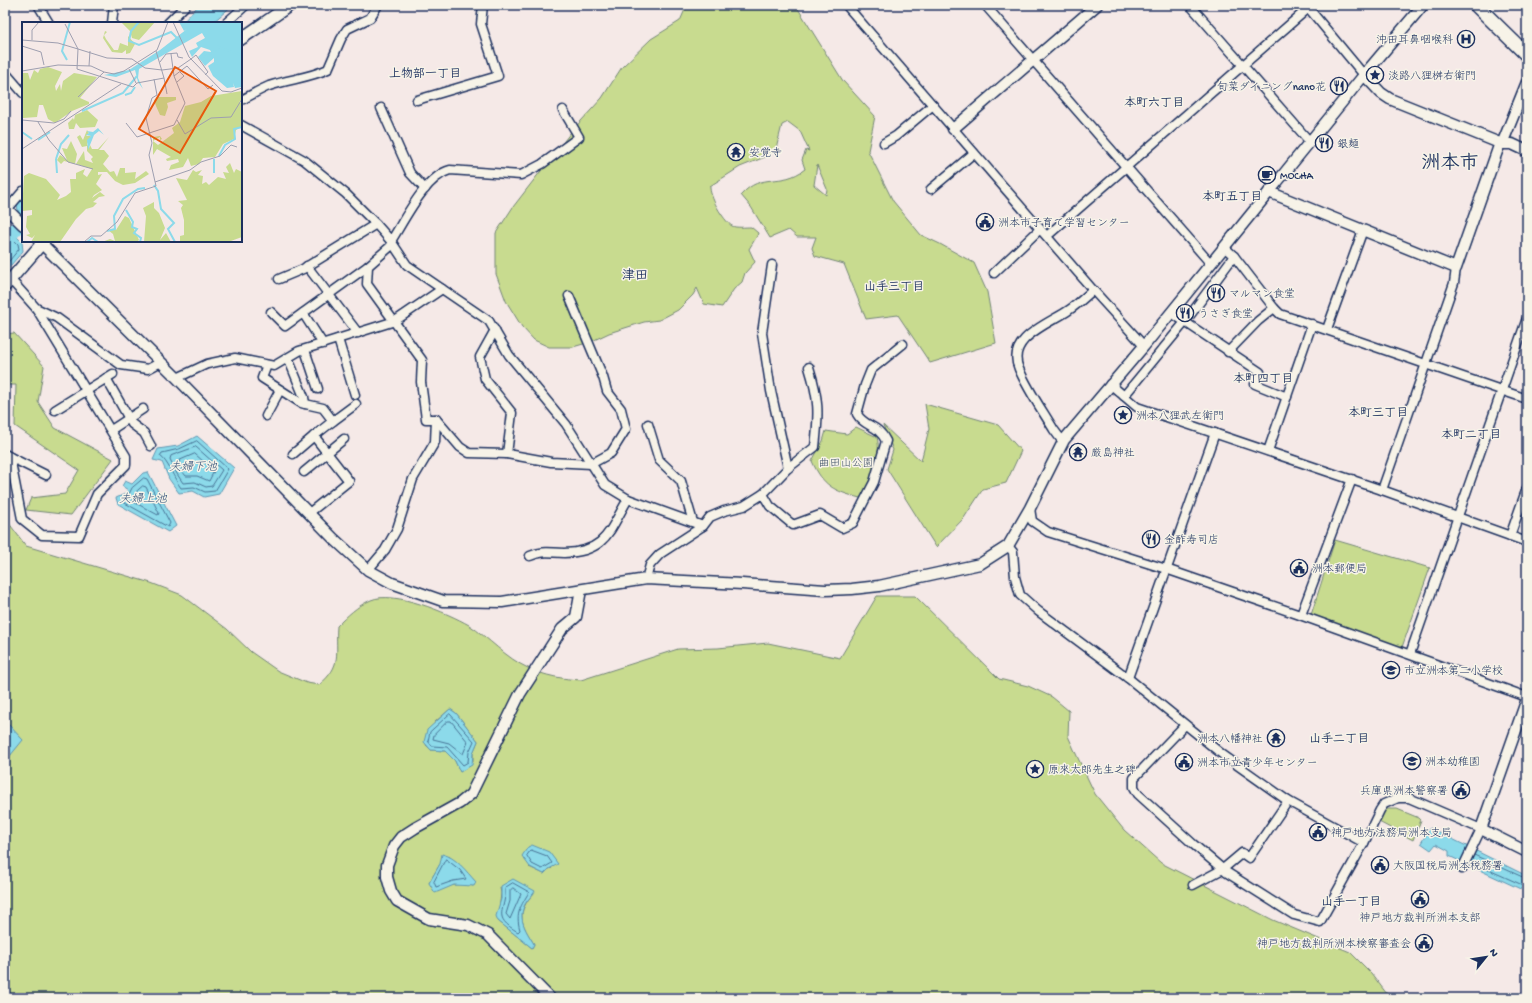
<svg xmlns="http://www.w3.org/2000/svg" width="1532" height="1003" font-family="'Gochi Hand','Klee One',sans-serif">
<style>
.green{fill:#c8db8f;stroke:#728576;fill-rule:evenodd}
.water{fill:#8cdaea;stroke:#5f96b2}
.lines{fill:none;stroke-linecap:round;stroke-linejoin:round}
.shore{stroke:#487396;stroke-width:1}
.river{stroke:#8cdaea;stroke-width:14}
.minor-casing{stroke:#1b2f5e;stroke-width:11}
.tertiary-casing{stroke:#1b2f5e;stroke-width:13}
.secondary-casing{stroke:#1b2f5e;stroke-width:14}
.primary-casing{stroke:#1b2f5e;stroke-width:16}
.minor{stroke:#f7f3e8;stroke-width:8}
.tertiary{stroke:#f7f3e8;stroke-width:10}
.secondary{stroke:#f7f3e8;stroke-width:11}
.primary{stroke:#f7f3e8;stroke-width:13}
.labels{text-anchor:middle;stroke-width:3;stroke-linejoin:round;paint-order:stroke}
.poi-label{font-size:11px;fill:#1b2f5e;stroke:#f7f3e8;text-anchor:start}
.park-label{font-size:11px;fill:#3e5168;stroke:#f7f3e8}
.neighbourhood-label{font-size:12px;font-weight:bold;fill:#1b2f5e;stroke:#f7f3e8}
.water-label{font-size:12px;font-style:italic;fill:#32517a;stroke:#f7f3e8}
.quarter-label{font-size:13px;font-weight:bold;fill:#1b2f5e;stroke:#f7f3e8}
.town-label{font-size:19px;font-weight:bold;fill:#1b2f5e;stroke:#f7f3e8}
.inset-river{fill:none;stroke:#8cdaea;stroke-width:2}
.inset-road{fill:none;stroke:#9e9fb0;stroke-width:1}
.view{fill:#e8590c;fill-opacity:0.15;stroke:#e8590c;stroke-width:2}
.inset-edge{fill:none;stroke:#1b2f5e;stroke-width:2}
</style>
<rect width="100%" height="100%" fill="#f5e9e7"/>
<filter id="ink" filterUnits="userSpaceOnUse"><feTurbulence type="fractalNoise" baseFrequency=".025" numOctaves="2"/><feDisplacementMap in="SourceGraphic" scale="8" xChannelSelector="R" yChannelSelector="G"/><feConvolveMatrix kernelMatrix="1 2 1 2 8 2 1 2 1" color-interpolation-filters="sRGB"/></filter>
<g filter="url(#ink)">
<g class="green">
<path d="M687 5H794L797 7 843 81 875 116 868 151 893 201 921 235 940 244 974 263 987 292 996 343 930 363 898 315 866 319 844 264 815 256 812 248 816 237H797L789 230 770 238 751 207 741 195C762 171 781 188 805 169L802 160 806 150 809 151 800 131 788 122 782 125 776 149 765 157 740 167 710 186C709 196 723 220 732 226 736 228 745 227 751 227L758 233 757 236 749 249 755 262 745 273 742 282 734 289 722 307 704 304 697 288 693 295 678 310 659 320 644 322 609 333 590 342 573 347H549L534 340 522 327 506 301 496 274V233L513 207 571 132 602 98 622 67 651 39 680 21ZM817 165 827 189 826 195 814 185Z"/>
<path d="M14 333 44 366 38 402 55 428 113 459 71 515 26 510 31 498 65 494 79 470 15 426 16 385H5V334Z"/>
<path d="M925 404 998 425 1021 451 1006 483 983 489 964 518 936 547 887 469 893 450 883 425 921 461 929 429Z"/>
<path d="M856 427 877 437C882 457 872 482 860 498 834 491 823 486 812 461L823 441 826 431 847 434Z"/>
<path d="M5 518 26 546 151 583 182 595 227 629 251 652 278 671 307 683 319 685C343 665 335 654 337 626 347 616 357 606 371 600 394 590 448 613 469 625 489 638 506 658 528 668 545 676 563 679 581 680L678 649 718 648 768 643 840 658 877 596H915L999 679 1028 686 1052 697 1069 711 1068 736 1077 756 1095 794 1124 830 1161 863 1273 920 1350 952 1371 973 1390 998H5V762L22 740 7 723 5 724ZM450 709 456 713 478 741 473 753V762L460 772 455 761 445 751 431 750 426 745 435 722ZM449 856 476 882 473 886 467 884 454 885 445 887 429 883 440 864ZM529 867 552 868 549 869 544 874ZM500 888 534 893C515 914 521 923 534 944L532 948 498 921 501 893Z"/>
<path d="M1335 540 1430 568 1401 650 1311 615Z"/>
<path d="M1385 809H1397L1419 818 1421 820 1413 840 1379 822Z"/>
</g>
<g class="water">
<path d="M199 5H233L212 23H182Z"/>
<path d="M23 199V220L19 216 17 205Z"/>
<path d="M5 227 8 228 22 242 23 251 5 272Z"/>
<path d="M197 436 234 468 219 494 204 497 193 491 179 493 169 479 162 462 153 460 158 449 178 446Z"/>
<path d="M148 472 176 526 168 532 118 504 116 498 125 494 128 490 122 486 125 481 132 484 143 473Z"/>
<path d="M450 709 456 713 478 741 473 753 472 765 460 772 455 761 445 751 431 750 424 742 427 730Z"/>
<path d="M7 723 23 740 5 762V724Z"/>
<path d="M1430 828 1527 876V892L1449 856V851L1436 844 1431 850 1421 843Z"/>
<path d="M532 845 549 852 558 864 549 869 544 874 530 867 522 856 528 847Z"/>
<path d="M442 854C456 857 466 871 476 882L474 886 454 885 435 893 429 883 440 864Z"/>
<path d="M513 879 535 891C533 895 530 897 527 901 516 917 525 929 534 944L532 948 498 921 496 916 501 899V886Z"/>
</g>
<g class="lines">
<g class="shore">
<path d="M5 231 18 244 19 249 5 266"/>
<path d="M197 441 228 469 215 491 205 492 194 487 181 488C174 479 168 461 160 456L162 453 179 449Z"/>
<path d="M196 447 222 470 212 486 206 487 195 482 183 483 177 474 170 459 171 456Z"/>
<path d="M195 454 214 471 209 481 197 476H186L182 471 179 461Z"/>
<path d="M144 478 147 479 170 523 168 527 123 502 128 496 132 488Z"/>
<path d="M143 486 146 487 159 513 158 515 132 501 137 491Z"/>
<path d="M450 714 474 741 469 752 468 762 463 765 447 747 432 746 428 741 430 732Z"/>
<path d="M448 721H451L468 742 463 754 449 743 433 739 434 735Z"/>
<path d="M531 850 547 856 552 863 542 869 532 864 527 856Z"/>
<path d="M1474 855 1527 879"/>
<path d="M446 859 460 870 466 879 453 881 436 887 434 882Z"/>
<path d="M1471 862 1527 887"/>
<path d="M513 883 529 892C521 906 515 913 520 930L518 932C490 916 507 911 505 888Z"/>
<path d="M513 888 521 894 510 919 506 914 510 901V891Z"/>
</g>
<path class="river" d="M5 241 23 221"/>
<defs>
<g id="minor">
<path d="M38 5 49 23"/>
<path d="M846 5 1093 290 1144 346"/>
<path d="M985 5 1211 264"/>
<path d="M1190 5 1310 142"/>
<path d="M1306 5 1364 75"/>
<path d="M112 23 114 5"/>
<path d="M168 23 186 5"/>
<path d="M226 23 246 5"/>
<path d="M5 72 23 93"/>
<path d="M241 100C250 96 259 90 269 86 289 79 309 78 328 69L341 39 347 29 370 18 378 5"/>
<path d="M417 100 498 76 481 24 483 5"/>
<path d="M381 108 410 173 425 189"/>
<path d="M241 125 304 160 346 194 376 224 391 241 407 265 489 321 509 355 566 424 605 485 628 499 703 526"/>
<path d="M884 143 896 136 933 105"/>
<path d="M931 189 974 153"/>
<path d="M5 212 23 191"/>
<path d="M1047 236 1312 5"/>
<path d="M391 241C405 219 425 177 450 170L521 175 542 164 579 137 563 110"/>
<path d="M392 245 368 266 367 284 422 360 421 382 426 419H436L460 447 469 453 507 454 551 462 591 464 611 453 626 429 621 409 607 391 603 377 569 296"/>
<path d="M1224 247 1234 256 1274 308 1280 314 1527 399"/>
<path d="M772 265 762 333 771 391 788 468"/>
<path d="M307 266 358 333"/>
<path d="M994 273 1040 229"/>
<path d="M279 279 303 269 376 224"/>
<path d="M11 280 36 308 57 318 121 365 148 369 161 362"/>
<path d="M271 312 285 326 368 266"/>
<path d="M303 313 323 344"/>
<path d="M1176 316 1260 372 1255 384 1287 397"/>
<path d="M1327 329 1363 230"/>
<path d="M495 330 480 357 485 379 512 413 507 454"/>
<path d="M338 339 355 395"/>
<path d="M305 350 318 389"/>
<path d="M1228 352 1258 321 1274 308"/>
<path d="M288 358 304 397 305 404"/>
<path d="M267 365 262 378 301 403 323 408 333 421 314 436 349 481 309 513"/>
<path d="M106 378 132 424 144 433 151 446"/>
<path d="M177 378 207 364 235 358 274 366 299 351 395 321 442 289"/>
<path d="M1110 384 1137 407 1382 490 1527 542"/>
<path d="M1124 396 1185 322 1234 256"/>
<path d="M55 410 113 374"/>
<path d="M266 416 280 390"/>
<path d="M333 421 356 404"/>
<path d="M648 424 659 460 681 481 693 522"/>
<path d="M111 430 143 409"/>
<path d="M1064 440 1060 438 1054 430C1042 410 1028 390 1019 369 1005 338 1051 323 1069 310 1078 304 1085 297 1093 290"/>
<path d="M1268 451 1312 324"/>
<path d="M5 454 10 457 22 519 42 535 79 536 97 494 126 465V456L36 308"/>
<path d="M293 454 314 436"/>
<path d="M10 457 46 475"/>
<path d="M304 472 344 439"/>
<path d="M1382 490 1454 283 1456 268"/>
<path d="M763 494 770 506 793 525 820 515 842 528 853 523 874 482 886 441C877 423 865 428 857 414L865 385 871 370 903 344"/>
<path d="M1030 508 1032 521 1048 532 1163 568 1297 614 1527 697"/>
<path d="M1510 536 1527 488"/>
<path d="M1008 546 1013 552 1015 577 1020 595 1038 611 1128 678 1223 755 1288 801 1364 843"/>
<path d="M530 556C544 550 550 553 564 553 606 552 609 531 628 499"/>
<path d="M368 570 385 550 397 529 413 479 435 442 436 419"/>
<path d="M646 579 650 565 660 554 703 526 710 517 724 511 744 506 763 494 788 468 815 447C819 413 819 399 809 367"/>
<path d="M1301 615 1352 479"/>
<path d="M1410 654 1527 318"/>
<path d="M1128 678 1215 433"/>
<path d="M1185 725 1134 778V787L1138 794 1193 844 1226 872 1294 915 1320 922 1364 843 1380 810 1384 804 1398 798H1409L1481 829 1462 869"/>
<path d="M1193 885 1223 869 1242 853 1249 858 1288 801"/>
</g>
<g id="tertiary">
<path d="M1423 5 1364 75 1381 93 1390 99 1502 144H1512L1527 151"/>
<path d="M953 129 1097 5"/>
<path d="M1502 144 1527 82"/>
<path d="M1269 192 1456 268 1500 143"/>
<path d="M5 207 23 225"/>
<path d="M39 241 177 378 333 538 368 570 392 583 443 601 502 602 646 579 742 584 825 590 852 589 879 586 980 564 1008 546 1030 508 1064 440 1144 346 1364 75"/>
<path d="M1527 699 1481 829 1527 852"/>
<path d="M550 998 488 935 468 925 429 919 397 901 391 891 387 877V865L394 846 401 837 415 828 460 803 471 794 520 694 562 629 576 617 581 590"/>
</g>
<g id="secondary">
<path d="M241 39 290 5"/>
<path d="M5 286 44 241"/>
</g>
<path id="primary" d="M1476 5 1527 55"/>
</defs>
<use href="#minor" class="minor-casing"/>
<use href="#tertiary" class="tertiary-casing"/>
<use href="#secondary" class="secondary-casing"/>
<use href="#primary" class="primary-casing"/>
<use href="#minor" class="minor"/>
<use href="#tertiary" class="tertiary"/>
<use href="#secondary" class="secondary"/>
<use href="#primary" class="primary"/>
</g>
</g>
<defs>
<symbol id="hospital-ring" viewBox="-11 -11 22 22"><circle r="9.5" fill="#f7f3e8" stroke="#1b2f5e" stroke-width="1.5"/><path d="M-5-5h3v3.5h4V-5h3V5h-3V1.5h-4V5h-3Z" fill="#1b2f5e"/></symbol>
<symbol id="sight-ring" viewBox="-11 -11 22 22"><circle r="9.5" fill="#f7f3e8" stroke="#1b2f5e" stroke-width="1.5"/><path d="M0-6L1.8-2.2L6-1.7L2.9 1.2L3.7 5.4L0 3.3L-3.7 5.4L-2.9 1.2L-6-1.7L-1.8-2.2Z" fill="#1b2f5e"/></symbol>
<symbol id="restaurant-ring" viewBox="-11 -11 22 22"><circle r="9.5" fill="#f7f3e8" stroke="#1b2f5e" stroke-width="1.5"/><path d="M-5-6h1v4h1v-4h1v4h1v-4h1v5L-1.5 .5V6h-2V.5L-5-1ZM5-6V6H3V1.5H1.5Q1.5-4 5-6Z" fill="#1b2f5e"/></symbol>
<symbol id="temple-ring" viewBox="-11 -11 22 22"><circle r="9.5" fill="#f7f3e8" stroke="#1b2f5e" stroke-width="1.5"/><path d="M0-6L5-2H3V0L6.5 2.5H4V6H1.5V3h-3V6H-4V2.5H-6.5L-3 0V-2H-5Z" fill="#1b2f5e"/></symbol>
<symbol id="cafe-ring" viewBox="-11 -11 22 22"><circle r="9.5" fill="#f7f3e8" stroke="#1b2f5e" stroke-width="1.5"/><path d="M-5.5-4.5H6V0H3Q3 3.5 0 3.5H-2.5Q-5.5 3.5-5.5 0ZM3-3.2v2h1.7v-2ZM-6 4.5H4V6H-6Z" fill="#1b2f5e"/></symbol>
<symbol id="civic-ring" viewBox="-11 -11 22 22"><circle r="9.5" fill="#f7f3e8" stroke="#1b2f5e" stroke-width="1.5"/><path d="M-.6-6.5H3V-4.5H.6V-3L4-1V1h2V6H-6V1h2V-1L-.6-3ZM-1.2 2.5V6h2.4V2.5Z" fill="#1b2f5e"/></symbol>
<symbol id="school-ring" viewBox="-11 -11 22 22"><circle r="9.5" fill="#f7f3e8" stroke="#1b2f5e" stroke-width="1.5"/><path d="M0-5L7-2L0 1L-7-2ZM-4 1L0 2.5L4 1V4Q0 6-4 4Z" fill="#1b2f5e"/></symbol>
</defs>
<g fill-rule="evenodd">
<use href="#hospital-ring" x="1456" y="29" width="20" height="20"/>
<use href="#sight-ring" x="1365" y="65" width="20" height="20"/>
<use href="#restaurant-ring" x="1329" y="76" width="20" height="20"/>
<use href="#restaurant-ring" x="1314" y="133" width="20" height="20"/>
<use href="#temple-ring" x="726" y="142" width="20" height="20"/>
<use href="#cafe-ring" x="1257" y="165" width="20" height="20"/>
<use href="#civic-ring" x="975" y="212" width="20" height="20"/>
<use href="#restaurant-ring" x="1206" y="283" width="20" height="20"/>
<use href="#restaurant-ring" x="1175" y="303" width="20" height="20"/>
<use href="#sight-ring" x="1113" y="405" width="20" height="20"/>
<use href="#temple-ring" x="1068" y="442" width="20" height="20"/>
<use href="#restaurant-ring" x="1141" y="529" width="20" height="20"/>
<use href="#civic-ring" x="1289" y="558" width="20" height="20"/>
<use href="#school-ring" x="1381" y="660" width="20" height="20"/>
<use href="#temple-ring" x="1266" y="728" width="20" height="20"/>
<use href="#school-ring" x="1402" y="751" width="20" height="20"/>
<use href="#civic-ring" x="1174" y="752" width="20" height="20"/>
<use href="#sight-ring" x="1025" y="759" width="20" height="20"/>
<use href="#civic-ring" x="1451" y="780" width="20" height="20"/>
<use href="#civic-ring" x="1308" y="822" width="20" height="20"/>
<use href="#civic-ring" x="1370" y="855" width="20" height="20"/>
<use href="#civic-ring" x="1410" y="889" width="20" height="20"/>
<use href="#civic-ring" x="1414" y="933" width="20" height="20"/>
</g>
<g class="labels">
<g class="poi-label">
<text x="1453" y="43" text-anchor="end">沖田耳鼻咽喉科</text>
<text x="1388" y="79">淡路八狸桝右衛門</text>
<text x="1326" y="90" text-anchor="end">旬菜ダイニングnano花</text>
<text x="1337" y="147">銀麺</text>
<text x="749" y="156">安覚寺</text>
<text x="1280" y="179">MOCHA</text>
<text x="998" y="226">洲本市子育て学習センター</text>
<text x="1229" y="297">マルマン食堂</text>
<text x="1198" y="317">うさぎ食堂</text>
<text x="1136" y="419">洲本八狸武左衛門</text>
<text x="1091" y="456">厳島神社</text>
<text x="1164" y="543">金酢寿司店</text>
<text x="1312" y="572">洲本郵便局</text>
<text x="1404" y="674">市立洲本第二小学校</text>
<text x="1263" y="742" text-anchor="end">洲本八幡神社</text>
<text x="1425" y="765">洲本幼稚園</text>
<text x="1197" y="766">洲本市立青少年センター</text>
<text x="1048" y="773">原來太郎先生之碑</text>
<text x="1448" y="794" text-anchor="end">兵庫県洲本警察署</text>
<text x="1331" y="836">神戸地方法務局洲本支局</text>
<text x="1393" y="869">大阪国税局洲本税務署</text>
<text x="1420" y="921" text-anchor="middle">神戸地方裁判所洲本支部</text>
<text x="1411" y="947" text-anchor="end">神戸地方裁判所洲本検察審査会</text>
</g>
<g class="park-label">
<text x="846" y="466">曲田山公園</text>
</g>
<g class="neighbourhood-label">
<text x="425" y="77">上物部一丁目</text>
<text x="1154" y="106">本町六丁目</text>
<text x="1232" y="200">本町五丁目</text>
<text x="894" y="290">山手三丁目</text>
<text x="1263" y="382">本町四丁目</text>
<text x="1378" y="416">本町三丁目</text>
<text x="1471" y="438">本町二丁目</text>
<text x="1339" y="742">山手二丁目</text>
<text x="1351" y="905">山手一丁目</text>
</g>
<g class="water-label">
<text x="193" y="470">夫婦下池</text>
<text x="143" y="502">夫婦上池</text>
</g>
<g class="quarter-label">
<text x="635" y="279">津田</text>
</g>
<g class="town-label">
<text x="1450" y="168">洲本市</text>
</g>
</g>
<g transform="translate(22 22)">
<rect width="220" height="220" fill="#f5e9e7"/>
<path d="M99 0H133L117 18 110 16 108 9ZM83 9 85 10 82 13 84 17 92 28H96L98 21 106 24V14L113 22 108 31 104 32V28L100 31 90 30 81 16ZM26 45 40 50 33 64 34 69 38 62 39 69 41 59 52 51 75 55 58 76 67 80V82L50 89 33 101 26 97 21 83H17L15 95 1 96 0 51H6L8 58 12 48 16 51 18 47ZM220 69V79L217 80 220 81V104L214 108 212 117 201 122 193 135 181 136 177 142 169 144 166 136 161 145 147 148 149 143 157 140 156 137 145 139 144 137 149 135 135 127 131 133V115L138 114 140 117 138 118V115L131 119 136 123 152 111 150 106 158 100 163 84 179 80 189 74ZM136 75H154V78L145 81 146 85 143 94 138 93 134 84 132 78ZM65 88 76 98 73 105 58 106 54 101 52 107H47L46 101 51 96 52 98 53 93ZM65 108 67 111 64 114H69L65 122 67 126 68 123 70 127H76L87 115 77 128H82L87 134 81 142 88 150 92 149 95 155 98 146H103V151L114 150 113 157 124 149 127 152 113 161 101 163 93 159 85 150H76V153L80 152 74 162 80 168 72 173 70 176 78 170 83 174 77 175 71 180 75 181 71 185 64 187 54 197 38 220H9L13 213 10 216 4 213 8 212 4 205 5 194 10 193V188L0 189 2 154 7 151 24 157 38 173 35 178 44 174 49 170 48 157H54V151L63 147 61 152 65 155 70 147 54 142 62 129 63 138 71 141 66 131 69 137 71 135 65 129V124L60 125 55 115 58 113 61 118ZM49 119 55 132 53 142 42 139 39 142 35 138 38 133 45 138 40 126 45 127ZM208 141 212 151 214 147 220 150V215L206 220H158V214L162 213V198L159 186 161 183 156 179 165 178 154 156 165 158 171 148 174 150 180 148 176 153 181 154 180 162 184 160 187 163 196 155 204 157 201 150 207 151 204 145ZM132 180V186L137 191 143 206 138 218 144 211 149 220H122L124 194 121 186ZM103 194 107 196 117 218 115 220H80L88 217 93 219 91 212 86 208H94Z" fill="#c8db8f"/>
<path d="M157 0H220V65L213 66 211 61 212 65 205 66 191 54 186 44 192 40V36L183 44 176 35 182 29 189 30 188 28 179 25 170 35 167 29 176 25 174 21 183 16 180 11 117 47 116 56 121 67 116 60 113 48 94 55 82 53 107 48 138 28 165 7 162 9ZM76 106 82 113 77 109 72 113 66 128 65 118 69 114 64 113 67 111 65 109 71 110Z" fill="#8cdaea"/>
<path class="inset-river" d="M117 0 109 9 107 19 117 23 149 10 157 18M180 35 188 33 196 25 220 33M45 38 40 29 48 0M103 73 109 71 113 65M60 89 101 71 115 54M0 110 10 117M16 118 28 110M197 134 203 123 213 117 212 107 220 105M34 137 39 122 47 113M34 137 35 151M192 137V151M132 163 136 169 139 187 152 201 146 207 153 220M104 188 111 200 110 205 115 207 112 211 119 216 118 220H113M85 209 93 207 92 194 101 177 116 167 123 166M65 220 70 216 76 220"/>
<path class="inset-road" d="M151 0 167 35 169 37 174 33 186 50 183 53M43 2 56 27 85 36 110 37 123 46 140 48M0 18 36 21 56 27 55 47 111 65 115 61 142 56 134 29M10 18V8L17 0M0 24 19 30 22 43M149 32 152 54 165 44 186 67 191 63M138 40 144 32 155 31 156 35 161 36M67 44 68 29M107 47 114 61M140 48 156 46 169 37 200 69 209 70 220 66M0 49 36 43 69 44 82 50M142 56 145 72M155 60 162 54 158 50M56 75 82 50 92 52 102 49 135 28 146 0M0 98 32 101 42 97 49 89M155 98 163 112 189 96 209 95 220 77M16 100 27 118 46 140 71 147M104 101 115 115 152 103 163 81 152 54M0 127 99 62M133 160 168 148 179 140 198 134 209 123 215 125M62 220 69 214H79L95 200 113 171 134 164 127 133 130 121 124 96 130 76 135 73 132 57"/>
<path class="view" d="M153 45 194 69 158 131 117 107Z"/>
<rect width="220" height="220" class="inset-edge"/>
</g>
<rect width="1532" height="1003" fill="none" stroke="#f7f3e8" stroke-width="20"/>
<rect x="10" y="10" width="1512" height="983" fill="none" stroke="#1b2f5e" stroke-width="1.5" filter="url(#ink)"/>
<g transform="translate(1486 957) rotate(60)" stroke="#f7f3e8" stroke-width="3" paint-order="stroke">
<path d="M0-3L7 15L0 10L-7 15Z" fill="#1b2f5e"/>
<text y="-6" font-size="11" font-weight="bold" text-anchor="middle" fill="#1b2f5e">N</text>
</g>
</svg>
